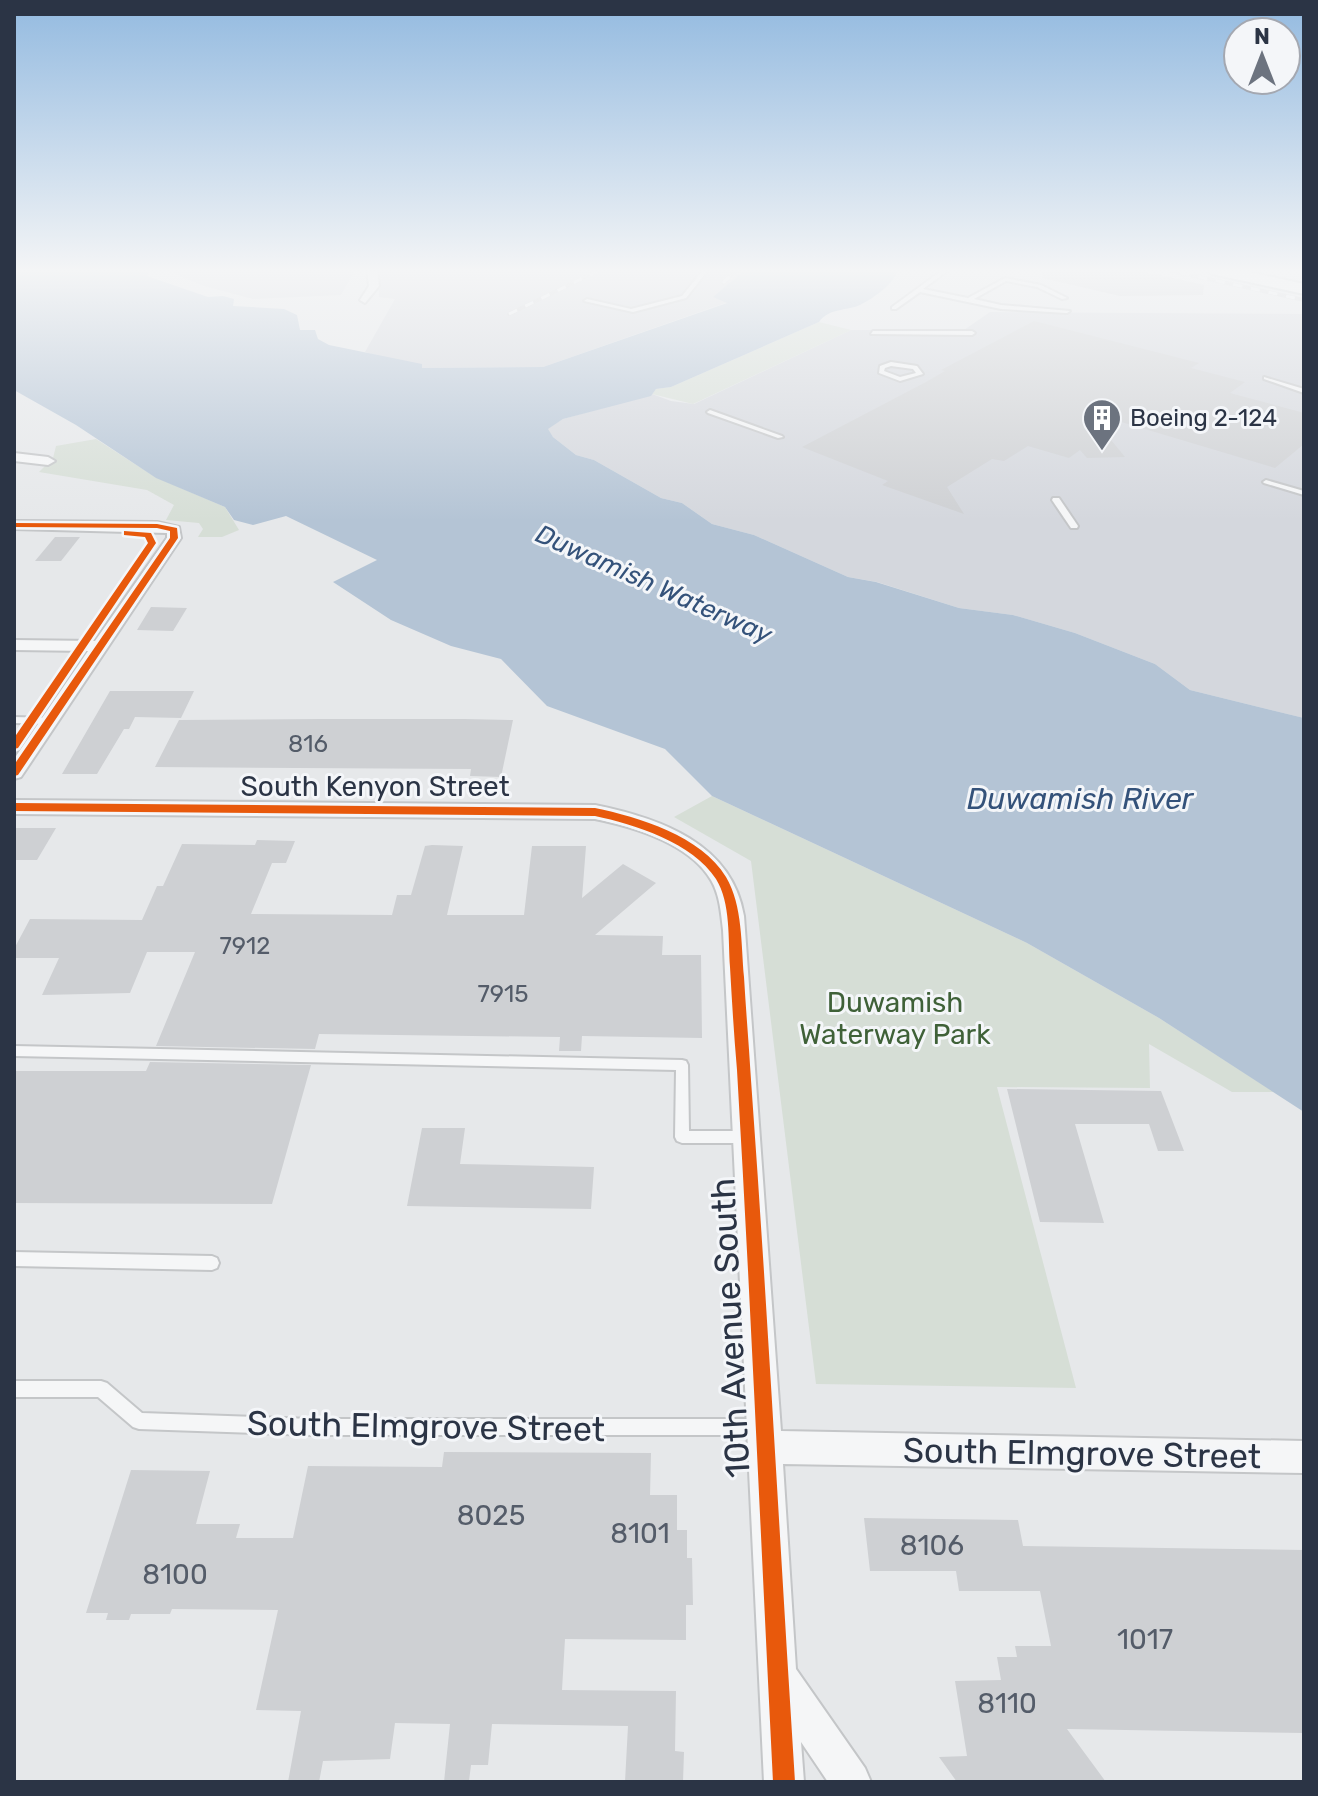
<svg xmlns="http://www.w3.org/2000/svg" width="1318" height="1796" font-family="Rubik,sans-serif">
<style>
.built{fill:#d4d7dd}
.green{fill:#d6ded6}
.water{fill:#b4c4d5}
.building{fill:#ced0d3}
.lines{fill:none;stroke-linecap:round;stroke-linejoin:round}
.lane-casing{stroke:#c4c6c8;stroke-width:4}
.street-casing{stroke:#c4c6c8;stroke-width:4}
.primary-casing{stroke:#c2c5c8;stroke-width:4}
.lane{fill:#f5f6f7;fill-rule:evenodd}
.street{fill:#f5f6f7;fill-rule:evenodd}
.primary{fill:#f8f8f8;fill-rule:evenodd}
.rail-casing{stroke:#cecfd2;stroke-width:4}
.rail{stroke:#f4f6f9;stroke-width:3;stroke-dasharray:9;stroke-linecap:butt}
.cycleway-casing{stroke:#f4f6f9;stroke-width:5}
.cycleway{fill:#e8590c;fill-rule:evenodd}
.labels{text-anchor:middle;stroke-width:6;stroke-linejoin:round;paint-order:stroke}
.far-poi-label{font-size:24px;fill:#2b3445;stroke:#f4f6f9;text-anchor:start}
.number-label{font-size:24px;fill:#545c69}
.far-water-label{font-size:26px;font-style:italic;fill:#34527a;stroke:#f4f6f9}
.street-label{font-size:28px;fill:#2b3445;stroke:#f4f6f9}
.park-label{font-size:28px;fill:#3f6138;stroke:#f4f6f9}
.near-number-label{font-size:28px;fill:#545c69}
.water-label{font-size:30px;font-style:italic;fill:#34527a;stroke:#f4f6f9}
.near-street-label{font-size:34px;fill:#2b3445;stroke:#f4f6f9}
</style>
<rect width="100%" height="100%" fill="#e6e8ea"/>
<g class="built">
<path d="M164 269H356L341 295 253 299 204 286Z"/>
<path d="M379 269H746L714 297 728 302 543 367 421 368 365 352 395 299 379 297Z"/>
<path d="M990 312 1304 314V718L1190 690 1155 664 1075 633 1013 615 959 608 877 582 848 577 754 535 712 524 682 503 661 498 594 460 576 455 553 437 547 429 563 419 652 394 671 401 694 404 851 330H964Z"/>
</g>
<g class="green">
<path d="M819 322 851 330 693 404 652 394 656 389 671 387Z"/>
<path d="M96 439 155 477 225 507 239 530 222 537H198L203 529 199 523 166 520 174 505 147 490 39 472 53 458 56 446Z"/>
<path d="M712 796 1027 943 1159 1018 1274 1092H1232L1149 1044 1150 1088 997 1087 1076 1388 816 1384 751 861 674 817Z"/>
</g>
<path class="water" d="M14 269H142L150 273 147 276 208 297 223 296 234 299 233 306 284 309 297 315 300 330H315L318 339 329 345 422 364V368L543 367 727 303 713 297 746 269H898C895 283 874 298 860 305 846 311 829 308 819 322L671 387 656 389 651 396 563 419 548 429 553 437 576 455 594 460 661 498 682 503 712 524 754 535 848 577 876 582 959 608 1013 615 1075 633 1155 664 1190 690 1304 718V1112L1159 1018 1027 943 712 796 665 749 547 706 501 659 451 646 391 620 333 582 377 560 286 516 253 525 234 520 225 507 156 478 76 425 14 390Z"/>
<g class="building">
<path d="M1043 269H1133L1204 285 1203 295 1120 296 1042 278Z"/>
<path d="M1034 321 1199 363 1191 368 1245 382 1230 393 1304 413V444L1275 468 1088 412 1125 457 1087 458 1080 450 1069 458 1028 446 1004 461 992 459 947 487 964 514 882 485 888 481 802 447 926 382 945 371 941 370Z"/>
<path d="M55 537H80L61 561H35Z"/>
<path d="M151 607 187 608 173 631 137 630Z"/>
<path d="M110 691H194L181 718 135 717 129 729H124L97 774H62Z"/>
<path d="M322 719H464L513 720 501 777 470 776 471 769 155 767 179 720Z"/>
<path d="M14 828H56L37 860H14Z"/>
<path d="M257 840 295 841 286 863H272L251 914 392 915 397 895H411L425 846 432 845 463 846 447 915H524L532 846H586L582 898 623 864 656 883 595 935 663 936 662 955H701L702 1038 582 1036 581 1051H559L560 1037 319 1034 315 1049 156 1046 195 952H147L130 993 42 995 59 958H14V949L30 919 142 920 157 886H163L182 844 255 845Z"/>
<path d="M150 1062 311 1065 272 1204 14 1203V1071H146Z"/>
<path d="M1007 1089 1161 1091 1184 1151H1158L1149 1124H1075L1104 1223 1040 1222Z"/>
<path d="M422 1128H465L460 1164 594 1167 591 1209 407 1206Z"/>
<path d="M444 1452 651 1453 650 1495H677V1530H687V1558H692L693 1605H686V1640L565 1639 562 1690 676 1691 675 1751 684 1752 683 1782H625L628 1726 492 1724 488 1765H471L469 1781 444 1782 450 1724 395 1723 390 1759 323 1761 319 1782H288L301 1711 256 1710 278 1610 172 1609 170 1614H131L129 1620H106L108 1613H86L131 1470 210 1471 196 1524H240L236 1538H293L308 1466 442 1467Z"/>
<path d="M864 1518 1018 1520 1023 1546 1304 1550V1733L1067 1729 1106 1782H957L939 1757 967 1756 955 1681 1001 1680 997 1657H1017L1015 1646H1051L1040 1591H959L956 1571H870Z"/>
</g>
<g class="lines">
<defs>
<g id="lane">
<path d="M704 269H709L686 298 633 312 584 301 587 299 631 309 682 296Z"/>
<path d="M944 269H950L923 289 968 298 1005 278 1041 285 1067 298 1062 299 1037 287 1006 281 974 299 1001 305 1070 311 1067 313 1001 309 920 292 896 309H892V307Z"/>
<path d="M873 331H972L975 333 972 335 871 334Z"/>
<path d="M891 362 917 366 923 374 900 381 879 373 880 366ZM891 366 913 369 916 373 900 377 884 371 885 368Z"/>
<path d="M1264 377 1304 389V393L1264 379Z"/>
<path d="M710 410 782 436 783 437 778 438 708 413 707 412Z"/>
<path d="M1266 480 1304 491V495L1264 483 1263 482Z"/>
<path d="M1053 498H1059L1078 526 1077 528H1071L1052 500Z"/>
<path d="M14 717 50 718 55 721 50 724 14 723Z"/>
<path d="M14 1046 682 1060 686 1061 688 1065 689 1131H745L750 1133 752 1137 750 1141 745 1143H682L677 1141 675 1137 676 1070 14 1056Z"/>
<path d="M14 1252 212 1256 217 1258 219 1263 217 1268 212 1270 14 1266Z"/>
<path d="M14 1381H101L107 1383 142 1413 312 1419H762L768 1421 770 1427 768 1433 762 1435H312L139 1429 133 1427 98 1397H14Z"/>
</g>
<g id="street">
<path d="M367 269H377L379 286 365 303 360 300 369 286Z"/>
<path d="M14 453 48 457 55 461 48 465 14 461Z"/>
<path d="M14 521 157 522 179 527 181 538 21 777 14 779V759L88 651 14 650V640L95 641 167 538V533L14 529Z"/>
<path d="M14 800 595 805C659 818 732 843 744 916L781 1431 1304 1441V1473L783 1464 796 1669 865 1768 871 1782H828L801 1742 804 1782H764L723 930C721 914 720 895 711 880 690 844 634 827 595 819L14 814Z"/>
</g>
<path id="primary" d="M1204 269H1236L1304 284V294L1212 274Z"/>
</defs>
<use href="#lane" class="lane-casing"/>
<use href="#street" class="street-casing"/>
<use href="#primary" class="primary-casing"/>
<use href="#lane" class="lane"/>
<use href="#street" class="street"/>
<use href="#primary" class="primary"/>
<defs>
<g id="rail">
<path d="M1163 269 1304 300"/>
<path d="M723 283 737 269"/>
<path d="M509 314 602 269"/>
</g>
</defs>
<use href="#rail" class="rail-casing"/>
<use href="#rail" class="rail"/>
<defs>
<g id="cycleway">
<path d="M14 523 157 524 177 528 178 538 18 775 14 776V765L170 538V531L157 528 14 527Z"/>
<path d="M124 531 151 533 156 543 18 748 14 749V738L148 543 145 537 124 535Z"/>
<path d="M14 803 595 808C638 817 702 836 726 877 743 906 741 945 744 977 746 1012 749 1046 751 1080 768 1314 780 1548 795 1782H773C761 1545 751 1307 737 1070 734 1036 732 1002 730 967 728 940 731 903 716 879 693 843 634 824 595 816L14 811Z"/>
</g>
</defs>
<use href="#cycleway" class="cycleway-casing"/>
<use href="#cycleway" class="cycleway"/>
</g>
<linearGradient id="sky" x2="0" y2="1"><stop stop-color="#93bae0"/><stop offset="0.52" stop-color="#f4f5f6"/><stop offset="1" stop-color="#f4f5f6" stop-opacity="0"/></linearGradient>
<rect width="1318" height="521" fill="url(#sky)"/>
<defs>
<symbol id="building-pin" viewBox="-11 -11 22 30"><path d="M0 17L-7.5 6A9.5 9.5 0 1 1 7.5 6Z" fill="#6c737f" stroke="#f4f6f9"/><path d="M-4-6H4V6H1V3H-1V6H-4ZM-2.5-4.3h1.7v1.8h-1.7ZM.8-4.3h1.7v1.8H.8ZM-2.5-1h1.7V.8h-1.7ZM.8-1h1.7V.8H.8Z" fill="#fff"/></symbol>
</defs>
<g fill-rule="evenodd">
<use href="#building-pin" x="1080" y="396" width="44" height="60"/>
</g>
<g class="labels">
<g class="far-poi-label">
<text x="1130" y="426">Boeing 2-124</text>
</g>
<g class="number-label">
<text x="308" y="752">816</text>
<text x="245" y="954">7912</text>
<text x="503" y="1002">7915</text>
</g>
<g class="far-water-label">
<text transform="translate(654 584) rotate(24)" y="9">Duwamish Waterway</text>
</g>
<g class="street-label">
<text x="375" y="796">South Kenyon Street</text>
</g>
<g class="park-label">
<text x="895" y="1012">Duwamish<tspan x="895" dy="32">Waterway Park</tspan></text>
</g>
<g class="near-number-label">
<text x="491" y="1525">8025</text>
<text x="640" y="1543">8101</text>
<text x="932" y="1555">8106</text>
<text x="175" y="1584">8100</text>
<text x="1145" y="1649">1017</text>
<text x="1007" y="1713">8110</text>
</g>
<g class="water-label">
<text x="1080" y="809">Duwamish River</text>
</g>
<g class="near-street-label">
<text transform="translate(730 1328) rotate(-93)" y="12">10th Avenue South</text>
<text transform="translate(426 1426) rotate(1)" y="12">South Elmgrove Street</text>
<text transform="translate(1082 1453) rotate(1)" y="12">South Elmgrove Street</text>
</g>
</g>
<rect width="1318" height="1796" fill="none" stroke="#2b3445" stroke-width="32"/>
<g transform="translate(1262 56)"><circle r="38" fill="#f4f6f9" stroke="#a4a8b1" stroke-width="2"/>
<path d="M0-6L14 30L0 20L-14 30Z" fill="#6c737f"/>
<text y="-12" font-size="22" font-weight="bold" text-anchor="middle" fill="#2b3445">N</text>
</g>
</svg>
